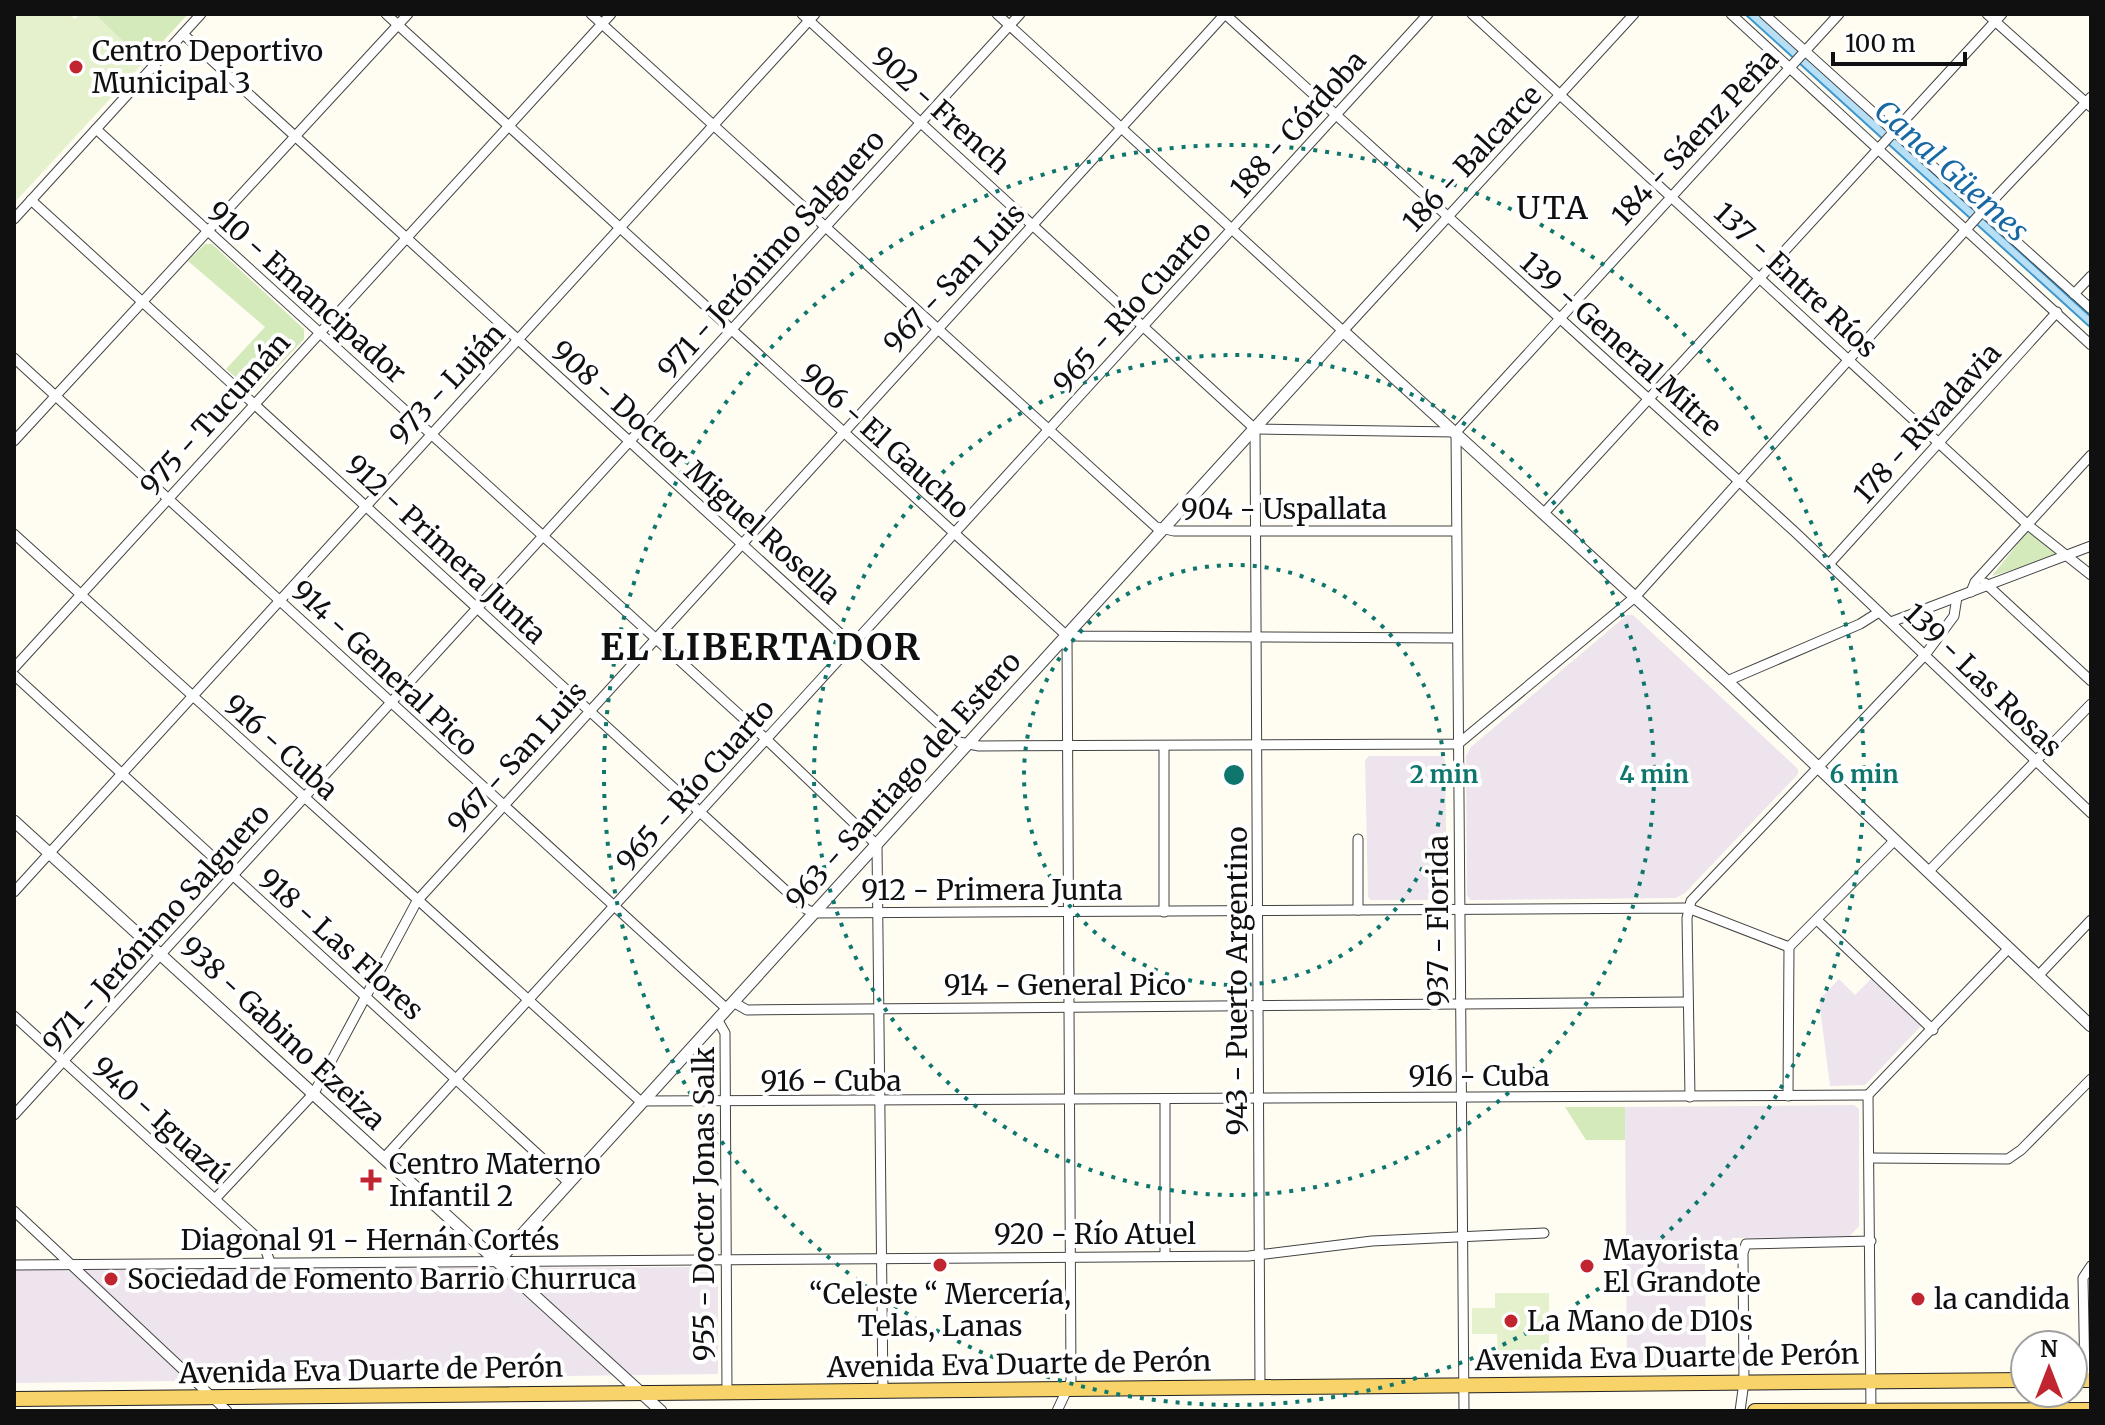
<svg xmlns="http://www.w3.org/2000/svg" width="2105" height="1425" font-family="Merriweather,serif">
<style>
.industrial{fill:#ede4ee}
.green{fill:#d4eabb}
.pitch{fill:#e5f1cd}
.water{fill:#b7e0f6;stroke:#3d97ce;stroke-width:2}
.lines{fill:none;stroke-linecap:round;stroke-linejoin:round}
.minor-casing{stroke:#434343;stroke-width:11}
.tertiary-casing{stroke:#434343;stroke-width:13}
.primary-casing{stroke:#212121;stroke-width:16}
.minor{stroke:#fff;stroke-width:9}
.tertiary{stroke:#fff;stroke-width:11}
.primary{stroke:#f8d369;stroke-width:14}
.ring{fill:none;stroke:#0f766e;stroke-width:4;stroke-dasharray:4 8}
.poi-dot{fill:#c12630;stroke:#fff;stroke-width:3}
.labels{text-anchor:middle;stroke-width:8;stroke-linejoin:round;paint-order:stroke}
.poi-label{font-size:28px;fill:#101010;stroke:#fff;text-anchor:start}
.street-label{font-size:28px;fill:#101010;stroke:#fff}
.water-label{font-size:30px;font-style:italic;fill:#1768a3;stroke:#fff}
.quarter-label{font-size:32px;letter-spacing:2px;fill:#101010;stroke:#fff}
.district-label{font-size:36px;font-weight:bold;letter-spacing:2px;fill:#101010;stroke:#fff}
.centre{fill:#0f766e;stroke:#fff;stroke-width:4}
.ring-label{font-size:24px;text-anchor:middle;font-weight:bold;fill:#0f766e;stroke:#fff;stroke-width:8;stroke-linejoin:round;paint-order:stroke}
</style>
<rect width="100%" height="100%" fill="#fffcf2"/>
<g class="industrial">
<path d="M1627 615H1633L1798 769V774L1685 893 1676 898 1470 900 1467 895 1466 756 1471 747Z"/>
<path d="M1369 756H1442L1445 760 1447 896 1443 900H1371L1368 897 1365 760Z"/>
<path d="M1839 979 1855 995 1871 979 1921 1026 1865 1085 1830 1086 1819 1000Z"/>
<path d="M1854 1105 1859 1109V1226L1849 1237 1732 1238V1260L1705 1261 1706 1370H1627L1625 1107Z"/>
<path d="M711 1267 718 1273V1374L14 1383V1270Z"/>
</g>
<g class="green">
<path d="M95 14H188L144 62Z"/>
<path d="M205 244H212L304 329V339L254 392 226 369 265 327 188 261Z"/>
<path d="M2028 531 2058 556 1992 576Z"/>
<path d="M1565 1107H1625V1140H1586Z"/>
</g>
<g class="pitch">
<path d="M14 14H69L75 19 80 14H95L144 62 14 203Z"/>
<path d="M1495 1293H1549V1368L1499 1369 1497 1334H1472V1308H1495Z"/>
</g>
<path class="water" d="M1745 14H1759L2091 317V328Z"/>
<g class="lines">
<defs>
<g id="minor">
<path d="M386 14 1067 636 1457 638"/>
<path d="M591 14 1156 527 1174 531H1456"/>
<path d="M802 14 1255 429 1456 432"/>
<path d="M997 14 1343 331 1634 14"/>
<path d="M1225 14 1795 532 2091 813"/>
<path d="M1472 14 2028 525 2091 575"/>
<path d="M1731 14 2091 345"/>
<path d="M1764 14 2091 309"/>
<path d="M1987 14 2091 107"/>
<path d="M183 34 959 742 979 746 1458 744 1635 597 1980 214 2091 97"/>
<path d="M96 129 766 739 877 845 883 1392"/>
<path d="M31 200 806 909 814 913 1688 908 1789 947"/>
<path d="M14 219 201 14"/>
<path d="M2074 294 2091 276"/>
<path d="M14 358 727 1009"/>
<path d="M1255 429 1260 1388"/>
<path d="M1456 432 1464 1411"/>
<path d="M1456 432 1839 14"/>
<path d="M14 441 408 14"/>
<path d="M1544 513 2002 14"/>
<path d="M14 534 640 1101 1868 1095"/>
<path d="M1829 564 2057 312"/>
<path d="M1985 583 2091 681"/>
<path d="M1971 592 1975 582 2091 455"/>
<path d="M1891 622 2091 546"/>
<path d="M14 668 611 14"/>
<path d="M14 675 567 1181"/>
<path d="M1727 681 1860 624 1879 612"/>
<path d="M1164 748V912"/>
<path d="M1358 839V910"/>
<path d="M1928 872 2091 704"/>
<path d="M14 892 815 14"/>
<path d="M1817 920 1933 1030"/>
<path d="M2038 976 2091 920"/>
<path d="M733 1002 747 1010 1688 1002"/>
<path d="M14 1016 263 1243 270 1262"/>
<path d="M717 1019 725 1033 727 1392"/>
<path d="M1788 1096 1789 947 1895 840"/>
<path d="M1690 1097 1687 918 1691 901 1925 655 1954 616 1957 597"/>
<path d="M1165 1101V1256"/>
<path d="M14 1115 1020 14"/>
<path d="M384 1158 1428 14"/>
<path d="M1871 1158 2008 1159 2021 1150 2091 1079"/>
<path d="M215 1199 314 1093 417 901 1225 14"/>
<path d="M14 1211 227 1411"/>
<path d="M14 1265 1249 1256 1372 1241 1544 1233"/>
<path d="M2085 1380 2083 1278 2091 1266"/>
<path d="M1057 1411 1071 1381 1067 636"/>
<path d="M1740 1411 1744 1382 1743 1253 1746 1244 1871 1241"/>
<path d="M1871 1411 1868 1095 2009 948"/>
</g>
<g id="tertiary">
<path d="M14 821 661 1411"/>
<path d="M498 1261 1343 331 1727 681 2091 1026"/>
</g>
<g id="primary">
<path d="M2073 1380H2091"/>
<path d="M14 1399 2025 1380"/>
<path d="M1755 1411 2091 1410"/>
</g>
</defs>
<use href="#minor" class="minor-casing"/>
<use href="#tertiary" class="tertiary-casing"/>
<use href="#primary" class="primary-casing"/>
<use href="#minor" class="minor"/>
<use href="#tertiary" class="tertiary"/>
<use href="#primary" class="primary"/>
</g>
<g class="ring">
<circle cx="1234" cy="775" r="210"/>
<circle cx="1234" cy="775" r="420"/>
<circle cx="1234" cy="775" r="630"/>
</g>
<g class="poi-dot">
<circle cx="76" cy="67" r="8"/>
<path d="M367 1168h8v8h8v8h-8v8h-8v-8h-8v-8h8z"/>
<circle cx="940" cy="1265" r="8"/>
<circle cx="1587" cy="1266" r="8"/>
<circle cx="111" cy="1279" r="8"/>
<circle cx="1918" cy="1299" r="8"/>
<circle cx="1511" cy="1321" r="8"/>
</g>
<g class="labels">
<g class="poi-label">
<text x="92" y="61">Centro Deportivo<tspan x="92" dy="32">Municipal 3</tspan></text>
<text x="389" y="1174">Centro Materno<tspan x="389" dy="32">Infantil 2</tspan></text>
<text x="1603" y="1260">Mayorista<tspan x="1603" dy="32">El Grandote</tspan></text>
<text x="127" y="1289">Sociedad de Fomento Barrio Churruca</text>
<text x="940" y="1304" text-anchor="middle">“Celeste “ Mercería,<tspan x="940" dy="32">Telas, Lanas</tspan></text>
<text x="1934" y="1309">la candida</text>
<text x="1527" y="1331">La Mano de D10s</text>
</g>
<g class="street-label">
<text transform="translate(941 110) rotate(42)" y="10">902 - French</text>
<text transform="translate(1298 124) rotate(-48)" y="10">188 - Córdoba</text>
<text transform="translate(1695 137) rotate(-47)" y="10">184 - Sáenz Peña</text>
<text transform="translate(1472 158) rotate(-47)" y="10">186 - Balcarce</text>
<text transform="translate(771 254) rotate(-48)" y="10">971 - Jerónimo Salguero</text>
<text transform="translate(954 278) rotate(-47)" y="10">967 - San Luis</text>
<text transform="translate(1796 280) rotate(43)" y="10">137 - Entre Ríos</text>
<text transform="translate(307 292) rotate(42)" y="10">910 - Emancipador</text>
<text transform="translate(1132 307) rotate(-48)" y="10">965 - Río Cuarto</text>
<text transform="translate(1621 344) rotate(42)" y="10">139 - General Mitre</text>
<text transform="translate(447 384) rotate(-47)" y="10">973 - Luján</text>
<text transform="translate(215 414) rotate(-48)" y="10">975 - Tucumán</text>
<text transform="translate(1927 423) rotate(-48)" y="10">178 - Rivadavia</text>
<text transform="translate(885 441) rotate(42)" y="10">906 - El Gaucho</text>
<text transform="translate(696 472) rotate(42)" y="10">908 - Doctor Miguel Rosella</text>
<text x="1284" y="519">904 - Uspallata</text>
<text transform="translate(446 549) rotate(43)" y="10">912 - Primera Junta</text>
<text transform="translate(385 668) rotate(43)" y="10">914 - General Pico</text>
<text transform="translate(1983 680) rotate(44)" y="10">139 - Las Rosas</text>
<text transform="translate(281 747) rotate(42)" y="10">916 - Cuba</text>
<text transform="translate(517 757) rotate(-48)" y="10">967 - San Luis</text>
<text transform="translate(903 780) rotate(-48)" y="10">963 - Santiago del Estero</text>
<text transform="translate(695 785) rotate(-48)" y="10">965 - Río Cuarto</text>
<text x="992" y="900">912 - Primera Junta</text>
<text transform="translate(1438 921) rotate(-90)" y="10">937 - Florida</text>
<text transform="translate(156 928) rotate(-48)" y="10">971 - Jerónimo Salguero</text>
<text transform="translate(341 944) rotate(42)" y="10">918 - Las Flores</text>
<text transform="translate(1237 981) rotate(-90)" y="10">943 - Puerto Argentino</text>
<text x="1065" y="995">914 - General Pico</text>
<text transform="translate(283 1033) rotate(43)" y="10">938 - Gabino Ezeiza</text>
<text x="1479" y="1086">916 - Cuba</text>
<text x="831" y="1091">916 - Cuba</text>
<text transform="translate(161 1120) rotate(42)" y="10">940 - Iguazú</text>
<text transform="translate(704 1204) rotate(-90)" y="10">955 - Doctor Jonas Salk</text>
<text x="1095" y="1244">920 - Río Atuel</text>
<text x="370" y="1250">Diagonal 91 - Hernán Cortés</text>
<text transform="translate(1667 1357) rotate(-1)" y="10">Avenida Eva Duarte de Perón</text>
<text transform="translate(1019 1364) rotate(-1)" y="10">Avenida Eva Duarte de Perón</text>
<text transform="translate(371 1370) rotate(-1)" y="10">Avenida Eva Duarte de Perón</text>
</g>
<g class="water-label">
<text transform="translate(1951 171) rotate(42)" y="10">Canal Güemes</text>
</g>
<g class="quarter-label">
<text x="1553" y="219">UTA</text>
</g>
<g class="district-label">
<text x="761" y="660">EL LIBERTADOR</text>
</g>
</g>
<circle cx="1234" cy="775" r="12" class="centre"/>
<g class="ring-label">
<text x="1444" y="783">2 min</text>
<text x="1654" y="783">4 min</text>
<text x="1864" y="783">6 min</text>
</g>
<rect width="2105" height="1425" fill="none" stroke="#101010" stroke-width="32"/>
<g transform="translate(2049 1369)"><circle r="38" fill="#ffffff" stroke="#9f9f9f" stroke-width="2"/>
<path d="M0-6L14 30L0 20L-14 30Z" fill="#c12630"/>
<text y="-12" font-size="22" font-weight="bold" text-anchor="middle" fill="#101010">N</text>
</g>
<path d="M1833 52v12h132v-12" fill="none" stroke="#101010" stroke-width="4"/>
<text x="1845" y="52" font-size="24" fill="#101010" stroke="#ffffff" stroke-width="6" paint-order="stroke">100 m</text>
</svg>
